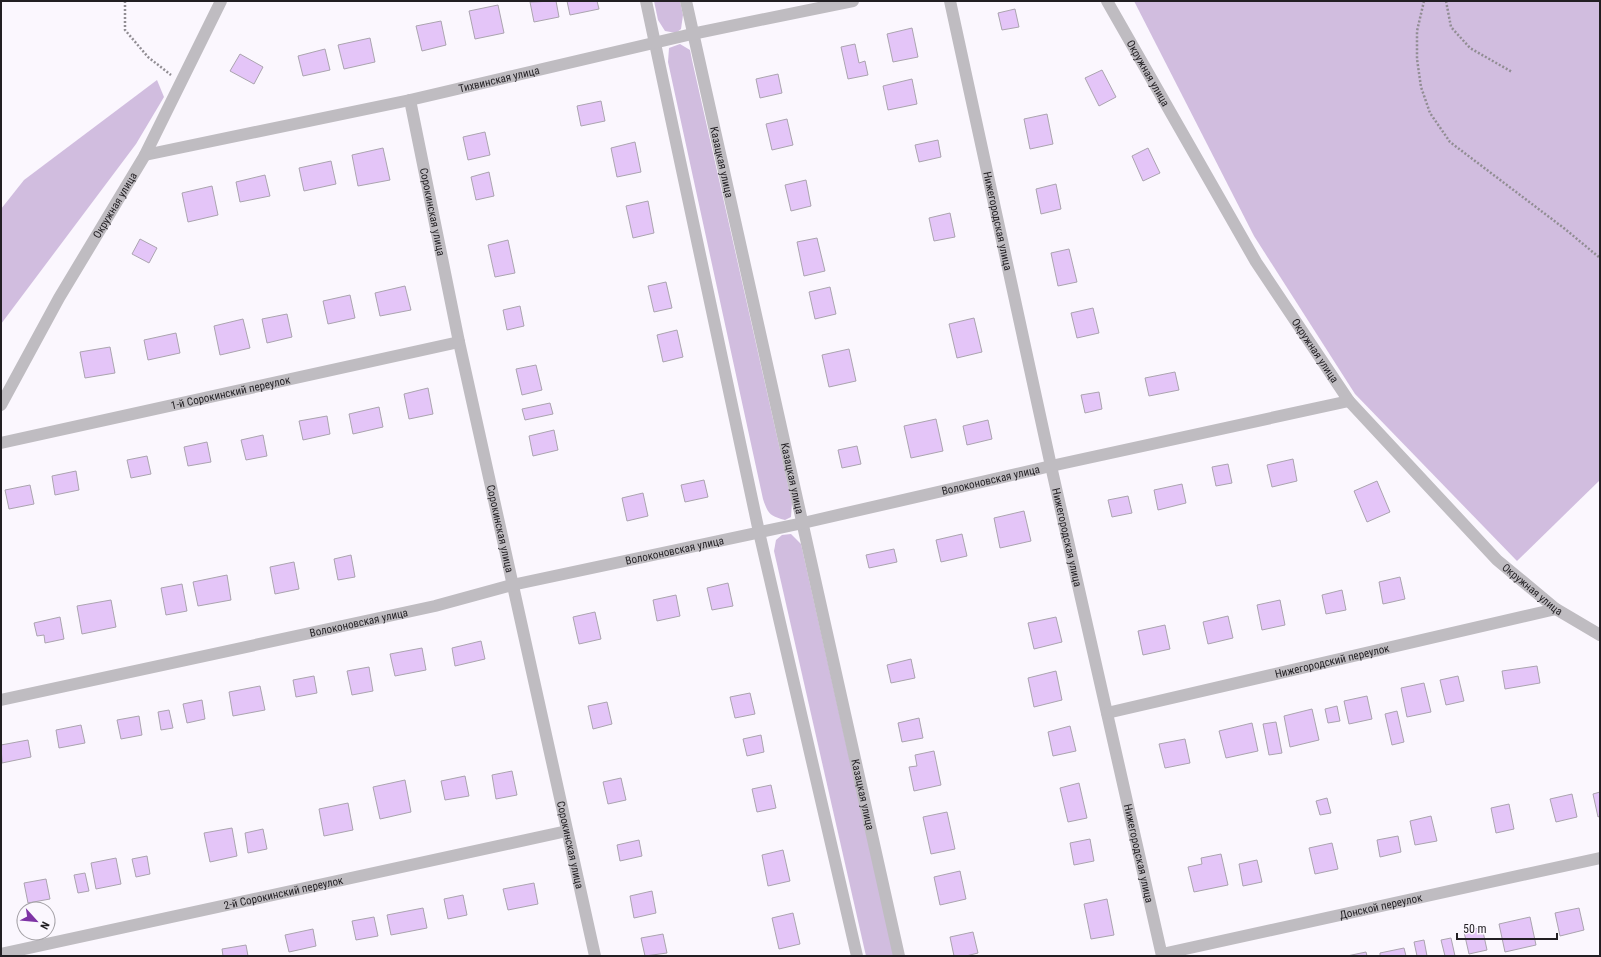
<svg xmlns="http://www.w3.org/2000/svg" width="1601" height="957" font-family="'Roboto Condensed',sans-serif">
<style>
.green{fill:#d1bddf}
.building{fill:#e4c5f8;stroke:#aba4af}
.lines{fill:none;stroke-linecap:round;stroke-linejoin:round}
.path{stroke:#918d93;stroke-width:2.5;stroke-dasharray:2 2;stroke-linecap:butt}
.street{stroke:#bfbcc1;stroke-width:12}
.labels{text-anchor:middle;stroke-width:3;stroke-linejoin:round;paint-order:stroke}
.street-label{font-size:11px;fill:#221f23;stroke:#fbf7fe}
</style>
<rect width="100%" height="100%" fill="#fbf7fe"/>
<g class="green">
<path d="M654 1H680L683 15 681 29 676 33 665 31 658 20Z"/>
<path d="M1134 1H1600V480L1517 561 1355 394 1254 236Z"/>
<path d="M680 44 690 50 692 60 792 503 791 517 785 520C770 516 768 514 763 499L668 62 669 48Z"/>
<path d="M157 80 164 97 136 144 1 324V209L24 180Z"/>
<path d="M791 534 801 544 894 956H866L774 551 776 540 782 535Z"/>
</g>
<g class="building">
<path d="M556 1 559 17 534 22 530 2Z"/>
<path d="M567 1H597L599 9 570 15Z"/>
<path d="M498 5 504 33 475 39 469 11Z"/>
<path d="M1015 9 1019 27 1002 30 998 13Z"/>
<path d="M441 21 446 45 422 51 416 26Z"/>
<path d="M912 28 918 57 893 62 887 34Z"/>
<path d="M370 38 375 62 344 69 338 45Z"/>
<path d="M855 44 859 63 865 61 868 75 848 79 841 47Z"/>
<path d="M325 49 330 70 303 76 298 56Z"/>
<path d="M240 54 263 67 254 84 230 71Z"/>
<path d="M1102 70 1116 97 1099 106 1085 78Z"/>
<path d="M778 74 782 93 760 98 756 79Z"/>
<path d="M912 79 917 104 888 110 883 86Z"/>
<path d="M601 101 605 121 581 126 577 106Z"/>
<path d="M1047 114 1053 144 1030 149 1024 119Z"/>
<path d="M787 119 793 145 772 150 766 124Z"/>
<path d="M485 132 490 155 468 160 463 137Z"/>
<path d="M938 140 941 157 919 162 915 145Z"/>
<path d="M635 142 641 172 617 177 611 148Z"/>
<path d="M383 148 390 180 358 186 352 155Z"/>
<path d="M1148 148 1160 173 1143 181 1132 156Z"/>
<path d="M331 161 336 184 304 191 299 168Z"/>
<path d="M489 172 494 196 476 200 471 177Z"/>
<path d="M265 175 270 196 240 202 236 182Z"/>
<path d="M806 180 811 206 791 211 785 185Z"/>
<path d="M1056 184 1061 209 1041 214 1036 189Z"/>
<path d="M212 186 218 215 188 222 182 193Z"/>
<path d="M648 201 654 233 633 238 626 206Z"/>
<path d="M950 213 955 237 934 241 929 218Z"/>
<path d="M817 238 825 271 804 276 797 242Z"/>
<path d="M140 239 157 248 149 263 132 254Z"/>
<path d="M508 240 515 273 495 277 488 245Z"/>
<path d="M1069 249 1077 282 1058 286 1051 253Z"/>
<path d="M666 282 672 308 654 312 648 286Z"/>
<path d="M405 286 411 310 380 316 375 293Z"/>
<path d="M830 287 836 314 815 319 809 292Z"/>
<path d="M350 295 355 318 328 324 323 301Z"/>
<path d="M520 306 524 326 507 330 503 310Z"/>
<path d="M1093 308 1099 333 1077 338 1071 313Z"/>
<path d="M287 314 292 337 267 343 262 319Z"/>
<path d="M974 318 982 352 957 358 949 324Z"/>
<path d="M243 319 250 348 220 355 214 326Z"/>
<path d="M677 330 683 357 663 362 657 335Z"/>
<path d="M176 333 180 353 148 360 144 340Z"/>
<path d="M110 347 115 373 85 378 80 352Z"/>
<path d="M849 349 856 381 829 387 822 355Z"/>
<path d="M536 365 542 390 522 395 516 369Z"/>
<path d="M1175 372 1179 390 1149 396 1145 378Z"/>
<path d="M428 388 433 414 409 419 404 394Z"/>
<path d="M1099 392 1102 409 1085 413 1081 395Z"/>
<path d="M550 403 553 414 525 420 522 409Z"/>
<path d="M379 407 383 427 353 434 349 414Z"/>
<path d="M327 416 330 434 303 440 299 421Z"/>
<path d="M936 419 943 451 911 458 904 426Z"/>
<path d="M988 420 992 439 967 445 963 426Z"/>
<path d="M554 430 558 450 533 456 529 436Z"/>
<path d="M263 435 267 456 246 460 241 440Z"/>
<path d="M207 442 211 462 188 466 184 447Z"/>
<path d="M857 446 861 464 842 468 838 450Z"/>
<path d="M147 456 151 474 131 478 127 460Z"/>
<path d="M1293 459 1297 481 1272 487 1267 465Z"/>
<path d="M1228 464 1232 483 1216 486 1212 467Z"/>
<path d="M76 471 79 490 55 495 52 476Z"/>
<path d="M704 480 708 497 685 502 681 485Z"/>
<path d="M1377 481 1390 512 1367 522 1354 491Z"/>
<path d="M1182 484 1186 503 1158 510 1154 490Z"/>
<path d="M30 485 34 504 9 509 5 490Z"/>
<path d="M643 493 648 516 627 521 622 498Z"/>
<path d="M1128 496 1132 513 1112 517 1108 500Z"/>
<path d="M1024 511 1031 541 1000 548 994 518Z"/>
<path d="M962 534 967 556 941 562 936 540Z"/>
<path d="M894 549 897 562 869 568 866 555Z"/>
<path d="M351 555 355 577 338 580 334 559Z"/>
<path d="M294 562 299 589 275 594 270 567Z"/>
<path d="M227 575 231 600 198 606 193 582Z"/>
<path d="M1400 577 1405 599 1383 604 1379 582Z"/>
<path d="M728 583 733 606 712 610 707 588Z"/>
<path d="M182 584 187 611 166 615 161 588Z"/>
<path d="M1342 590 1346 610 1326 614 1322 595Z"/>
<path d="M676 595 680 616 657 621 653 600Z"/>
<path d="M111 600 116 627 82 634 77 606Z"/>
<path d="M1280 600 1285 625 1262 630 1257 605Z"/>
<path d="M595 612 601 639 579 644 573 617Z"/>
<path d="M1228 616 1233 638 1208 644 1203 622Z"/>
<path d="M60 617 64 639 45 643 44 635 37 636 34 623Z"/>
<path d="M1056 617 1062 642 1034 649 1028 623Z"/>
<path d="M1165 625 1170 649 1143 655 1138 631Z"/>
<path d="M481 641 485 659 455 666 452 648Z"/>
<path d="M422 648 426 670 395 676 390 654Z"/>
<path d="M911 659 915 678 891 683 887 665Z"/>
<path d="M1537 666 1540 683 1505 689 1502 671Z"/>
<path d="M369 667 373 691 352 695 347 671Z"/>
<path d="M1056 671 1062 700 1034 707 1028 678Z"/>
<path d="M314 676 317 693 296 697 293 680Z"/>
<path d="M1458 676 1464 701 1446 705 1440 680Z"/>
<path d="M1424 683 1431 712 1407 717 1401 688Z"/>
<path d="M260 686 265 710 233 716 229 692Z"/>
<path d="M750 693 755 714 735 718 730 697Z"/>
<path d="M1367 696 1372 719 1349 724 1344 701Z"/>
<path d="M202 700 205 719 187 723 183 704Z"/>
<path d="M607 702 612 724 593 729 588 706Z"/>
<path d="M1337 706 1340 721 1328 723 1325 709Z"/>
<path d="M1312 709 1319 740 1290 747 1284 716Z"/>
<path d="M169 710 173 728 161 730 158 712Z"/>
<path d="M1397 711 1404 742 1392 745 1385 714Z"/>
<path d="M139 716 142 735 121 739 117 720Z"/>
<path d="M919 718 923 738 902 742 898 723Z"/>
<path d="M1276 722 1282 753 1269 755 1263 724Z"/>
<path d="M1252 723 1258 751 1226 758 1219 731Z"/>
<path d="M81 725 85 743 59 748 56 730Z"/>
<path d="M1070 726 1076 751 1053 756 1048 732Z"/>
<path d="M761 735 764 752 747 756 743 739Z"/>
<path d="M1185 739 1190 763 1165 768 1159 744Z"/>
<path d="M28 740 31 757 2 763 1 745Z"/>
<path d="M934 751 941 785 914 791 909 767 917 766 915 755Z"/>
<path d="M512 771 517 795 496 799 492 775Z"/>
<path d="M465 776 469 796 445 800 441 781Z"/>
<path d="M621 778 626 800 608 804 603 782Z"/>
<path d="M405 780 411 812 380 819 373 787Z"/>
<path d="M1079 783 1087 818 1068 822 1060 788Z"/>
<path d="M771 785 776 808 757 812 752 789Z"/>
<path d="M1600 792V816L1598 817 1593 794Z"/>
<path d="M1572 794 1577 817 1556 822 1550 799Z"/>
<path d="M1327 798 1331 813 1320 815 1316 801Z"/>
<path d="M348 803 353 830 324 836 319 809Z"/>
<path d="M1509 804 1514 829 1496 833 1491 808Z"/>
<path d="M947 812 955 849 931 854 923 817Z"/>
<path d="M1431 816 1437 841 1415 845 1410 821Z"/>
<path d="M232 828 237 856 210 862 204 833Z"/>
<path d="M263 829 267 849 248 853 245 833Z"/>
<path d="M1398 836 1401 852 1380 857 1377 840Z"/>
<path d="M1090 839 1094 861 1074 865 1070 843Z"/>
<path d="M639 840 642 856 620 861 617 845Z"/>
<path d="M1332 843 1338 869 1315 874 1309 848Z"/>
<path d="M783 850 790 881 768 886 762 855Z"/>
<path d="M1221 854 1228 885 1194 892 1188 867 1202 864 1201 858Z"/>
<path d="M147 856 150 874 136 877 132 859Z"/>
<path d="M116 858 121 884 96 889 91 863Z"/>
<path d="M1257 860 1262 882 1243 886 1239 864Z"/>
<path d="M960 871 966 899 940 905 934 877Z"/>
<path d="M85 873 89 891 78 893 74 875Z"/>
<path d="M46 879 50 899 28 903 24 883Z"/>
<path d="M534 883 538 904 508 910 503 889Z"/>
<path d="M652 891 656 913 634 918 630 896Z"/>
<path d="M463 895 467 915 448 919 444 899Z"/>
<path d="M1107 899 1114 935 1091 939 1084 904Z"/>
<path d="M423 908 427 928 391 935 387 915Z"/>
<path d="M1579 908 1584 930 1560 936 1555 913Z"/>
<path d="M793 913 800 944 779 949 772 918Z"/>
<path d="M374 917 378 936 356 940 352 921Z"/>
<path d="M1530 917 1536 945 1505 952 1499 924Z"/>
<path d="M1482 927 1487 950 1469 954 1464 932Z"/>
<path d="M313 929 316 946 289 952 285 935Z"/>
<path d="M973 932 978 953 966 956H954L950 937Z"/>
<path d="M663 934 667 953 645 956 641 938Z"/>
<path d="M1451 938 1455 956H1445L1441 940Z"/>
<path d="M1424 940 1427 956H1417L1414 942Z"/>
<path d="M246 945 248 956H223L222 949Z"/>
<path d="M1404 948 1406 956H1380V953Z"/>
<path d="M1366 952 1367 956H1347Z"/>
</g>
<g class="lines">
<g class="path">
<path d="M125 1V30L148 57 171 75"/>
<path d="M1424 1 1417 31V59L1421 87 1430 113 1450 142 1565 229 1600 258"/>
<path d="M1446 1 1451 27 1470 48 1512 72"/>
</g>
<g class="street">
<path d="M646 1 759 532 857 956"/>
<path id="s1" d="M686 1 899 956"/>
<path id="s2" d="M950 1 1051 466 1162 956"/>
<path id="s3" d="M1107 1 1256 262 1349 401 1497 560 1556 609 1600 635"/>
<path id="s4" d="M410 100 459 342 595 956"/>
<path id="s5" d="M145 155 410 100 692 34 853 1"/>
<path id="s6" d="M1 405 59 298 145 155 221 1"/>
<path id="s7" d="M1 443 459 342"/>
<path id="s8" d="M1 700 435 606 512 585 803 523 1051 466 1349 401"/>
<path id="s9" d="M1107 713 1556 609"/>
<path id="s10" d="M1 954 567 831"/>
<path id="s11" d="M1162 954 1600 858"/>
</g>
</g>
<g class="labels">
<g class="street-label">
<text dy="4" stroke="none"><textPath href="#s3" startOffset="83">Окружная улица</textPath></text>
<text dy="4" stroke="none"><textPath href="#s5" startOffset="362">Тихвинская улица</textPath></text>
<text dy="4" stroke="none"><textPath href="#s1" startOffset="165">Казацкая улица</textPath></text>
<text dy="4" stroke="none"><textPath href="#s6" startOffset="230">Окружная улица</textPath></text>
<text dy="4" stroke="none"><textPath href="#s4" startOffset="114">Сорокинская улица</textPath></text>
<text dy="4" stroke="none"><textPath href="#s2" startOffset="225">Нижегородская улица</textPath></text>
<text dy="4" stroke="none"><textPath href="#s3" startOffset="407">Окружная улица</textPath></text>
<text dy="4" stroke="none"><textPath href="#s7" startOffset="235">1-й Сорокинский переулок</textPath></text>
<text dy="4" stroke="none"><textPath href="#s1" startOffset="489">Казацкая улица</textPath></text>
<text dy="4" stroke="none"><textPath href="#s8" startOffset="1014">Волоконовская улица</textPath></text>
<text dy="4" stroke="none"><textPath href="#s4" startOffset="438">Сорокинская улица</textPath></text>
<text dy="4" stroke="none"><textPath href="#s2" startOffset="549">Нижегородская улица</textPath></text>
<text dy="4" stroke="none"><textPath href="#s8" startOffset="690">Волоконовская улица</textPath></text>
<text dy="4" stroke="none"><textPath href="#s3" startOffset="731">Окружная улица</textPath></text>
<text dy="4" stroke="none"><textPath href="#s8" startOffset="366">Волоконовская улица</textPath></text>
<text dy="4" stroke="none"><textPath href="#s9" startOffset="231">Нижегородский переулок</textPath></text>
<text dy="4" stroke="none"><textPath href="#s1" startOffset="813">Казацкая улица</textPath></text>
<text dy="4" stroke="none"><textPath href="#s4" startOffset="762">Сорокинская улица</textPath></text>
<text dy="4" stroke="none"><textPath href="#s2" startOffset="873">Нижегородская улица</textPath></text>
<text dy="4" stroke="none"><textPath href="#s10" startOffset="289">2-й Сорокинский переулок</textPath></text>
<text dy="4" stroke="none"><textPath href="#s11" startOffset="224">Донской переулок</textPath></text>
</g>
</g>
<rect width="1601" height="957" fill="none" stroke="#221f23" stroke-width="4"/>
<g transform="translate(36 921) rotate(117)"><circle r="19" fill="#fbf7fe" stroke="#a4a1a6"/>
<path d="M0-3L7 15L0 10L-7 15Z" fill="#7e33a5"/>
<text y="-6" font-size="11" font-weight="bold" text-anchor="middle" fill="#221f23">N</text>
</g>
<path d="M1457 933v6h100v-6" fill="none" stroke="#221f23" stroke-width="2"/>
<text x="1463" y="933" font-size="12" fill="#221f23" stroke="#fbf7fe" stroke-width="3" paint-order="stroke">50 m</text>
</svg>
